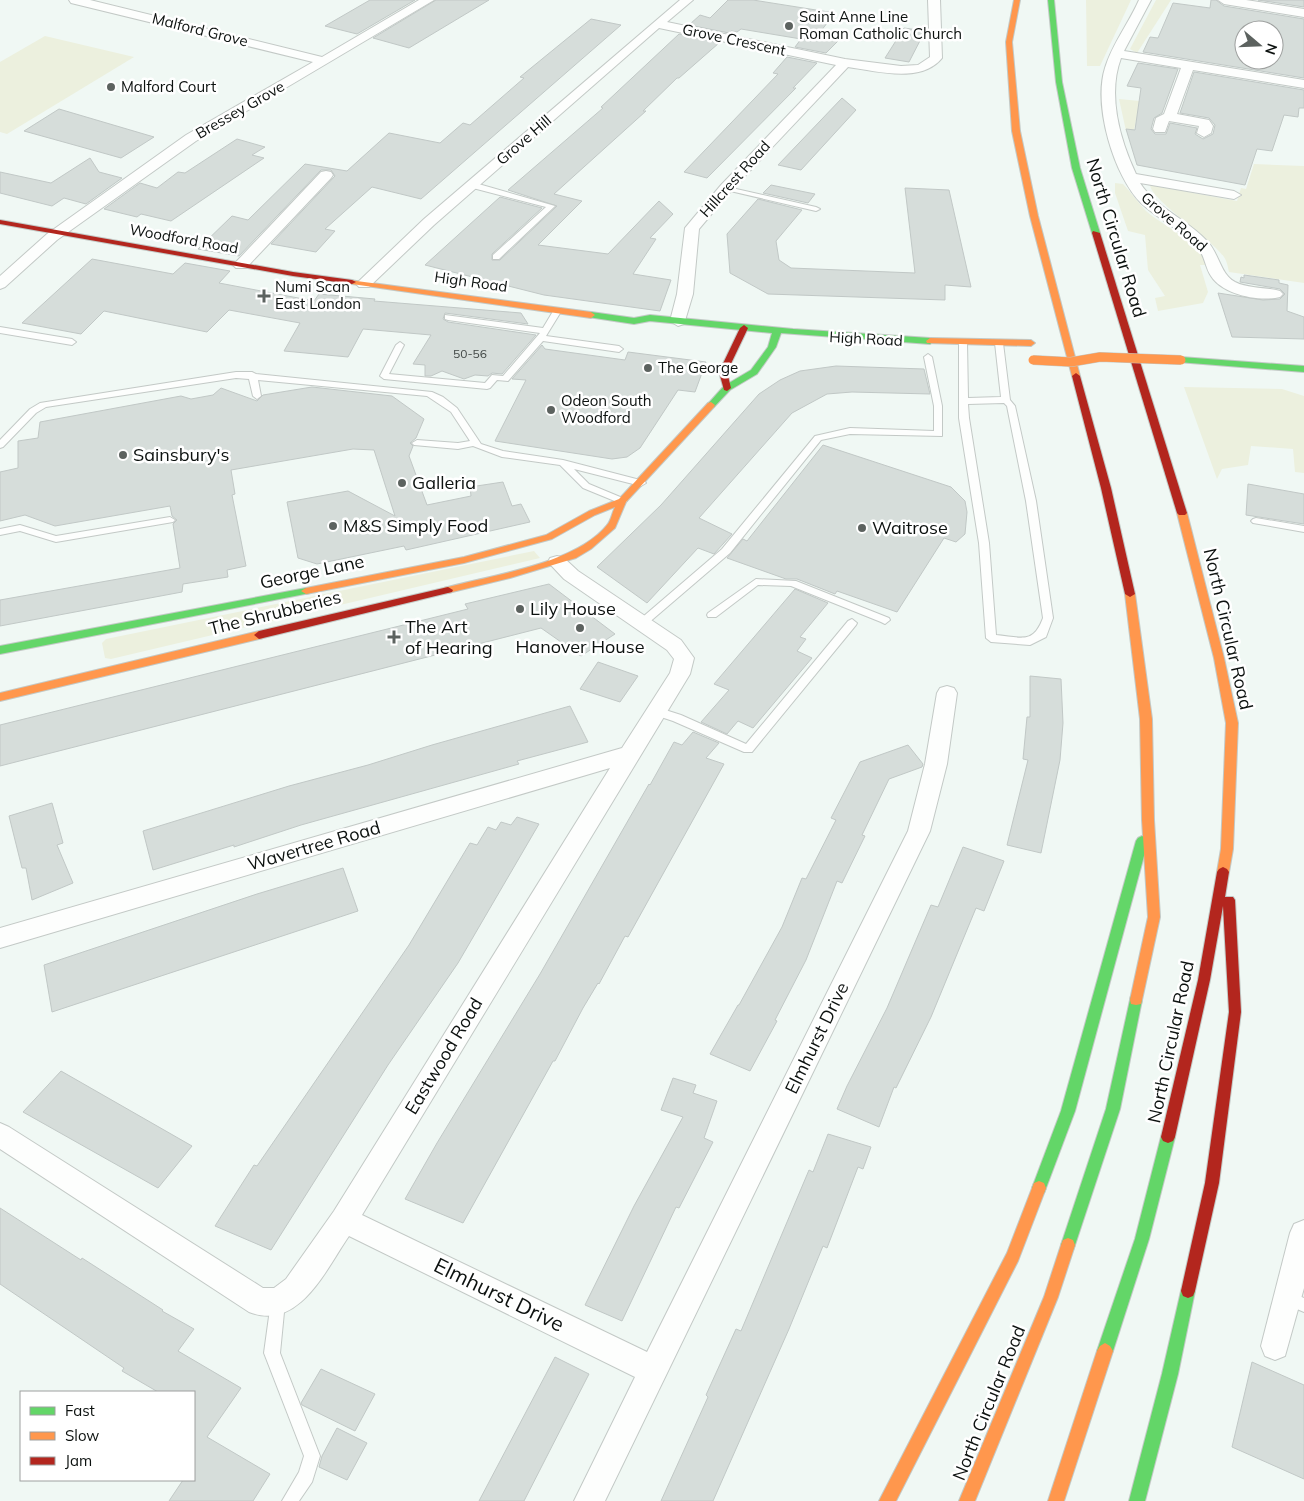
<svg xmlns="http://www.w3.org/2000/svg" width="1304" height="1501" font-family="Mulish,sans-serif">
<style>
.green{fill:#ecf0de}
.building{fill:#d6ddda;stroke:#c1c8c6;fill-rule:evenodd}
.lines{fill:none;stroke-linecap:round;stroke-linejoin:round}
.lane-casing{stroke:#c3c9c6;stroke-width:2}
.street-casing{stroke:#c3c9c6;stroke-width:2}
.fast-casing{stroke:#c3c9c6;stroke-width:2}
.slow-casing{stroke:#c3c9c6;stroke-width:2}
.jam-casing{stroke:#c3c9c6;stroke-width:2}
.lane{fill:#fdfefd;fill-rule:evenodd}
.street{fill:#fdfefd;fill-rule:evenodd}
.fast{fill:#63d668;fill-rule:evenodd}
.slow{fill:#ff974d;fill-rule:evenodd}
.jam{fill:#b3261e;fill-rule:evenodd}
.slow-bridge-casing{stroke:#c3c9c6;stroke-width:10;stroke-linecap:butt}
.slow-bridge{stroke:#ff974d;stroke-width:9}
.poi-dot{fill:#5c625f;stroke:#fff;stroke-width:2}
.labels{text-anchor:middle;stroke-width:5;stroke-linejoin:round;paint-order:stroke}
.far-number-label{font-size:12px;fill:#404644}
.far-poi-label{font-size:15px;fill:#0c110f;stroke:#fff;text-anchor:start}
.far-street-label{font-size:15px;fill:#0c110f;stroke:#fff}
.street-label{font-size:18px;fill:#0c110f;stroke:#fff}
.poi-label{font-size:18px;fill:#0c110f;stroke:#fff;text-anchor:start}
.near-street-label{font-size:21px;fill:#0c110f;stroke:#fff}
</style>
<rect width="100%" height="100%" fill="#f0f8f4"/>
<g class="green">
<path d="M1086 0H1131L1100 66H1087Z"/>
<path d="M1156 0H1171L1137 53 1130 49Z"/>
<path d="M45 36 134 57 7 134 0 132V62Z"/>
<path d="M1119 99 1140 101 1134 130 1131 132 1126 131Z"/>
<path d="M1254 164 1304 166V283L1229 272C1228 268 1227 261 1224 257 1211 238 1152 201 1150 185L1237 201 1241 188 1246 189Z"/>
<path d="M1115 183 1123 184C1131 192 1138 203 1146 211 1167 229 1195 238 1207 265H1200L1208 292 1203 303 1158 311 1155 298 1165 296 1148 270 1145 235 1128 231 1115 193Z"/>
<path d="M1184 387 1282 389 1304 396V473L1295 472 1293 449 1251 446 1248 465 1222 469 1217 479Z"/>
<path d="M534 551 540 558 111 659 105 658 102 643 106 639Z"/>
</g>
<g class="building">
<path d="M370 0H415L357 34 325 26Z"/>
<path d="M436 0H489L409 48 373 38Z"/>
<path d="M728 0H753L835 13 817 36 839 40 826 53 795 47 801 39 741 29 737 32 731 31 729 33 689 25 700 15 710 18Z"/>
<path d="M1211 0H1216L1224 6 1304 19V78L1143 52 1150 37 1158 38 1173 3 1210 8ZM1244 30H1274V60H1244Z"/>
<path d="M1258 0H1304V7Z"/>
<path d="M591 19 621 25 421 199 372 187 325 229 335 231 316 252 271 244 335 176 331 170H321L239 256 198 249 232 216 248 220 305 164 347 171 389 133 440 143 463 123 470 125 524 78 520 77Z"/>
<path d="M904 28 925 31 909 62 885 58Z"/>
<path d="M679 34 719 43 679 78H677L643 111H646L554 194 582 201 538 245 608 254 659 201 673 214 650 238 656 239 633 274 671 280 660 311 544 295 425 265 500 197 542 208 492 254V260H500L557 206 508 190 603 108 601 107Z"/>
<path d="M787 57 817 63 793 88H796L707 178 684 172 778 74 773 73Z"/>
<path d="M1138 63 1178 69 1162 113 1154 118 1151 129 1155 134H1166L1170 123 1197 128 1195 134 1203 139 1213 134 1215 125 1209 118 1180 113 1194 72 1304 90V108H1299L1298 117 1284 115 1272 151 1257 149 1245 185 1137 165 1126 129 1135 130 1141 88 1127 86Z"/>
<path d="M842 98 856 110 801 170 778 165Z"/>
<path d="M59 109 154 137 121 158 24 131Z"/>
<path d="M237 139 265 147 252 155 264 158 171 221 141 214 137 217 104 209 140 183 157 188 178 172 185 173Z"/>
<path d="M90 158 99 172 122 178 86 204 64 198 52 206 0 193V172L51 183Z"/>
<path d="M771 185 815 194 808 203 763 193Z"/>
<path d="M905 188 949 190 971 287 945 285V300L768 294 730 273 727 234 758 199 802 210 776 241 779 260 791 268 915 273Z"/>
<path d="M92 259 173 274 185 263 230 271 219 283 314 301 319 294 375 299 374 301 521 313 528 324 445 313 443 319 448 322 536 335 502 374 492 373 488 376 475 375 464 379 442 371 431 376H425V365L413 364 431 335 363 329 348 357 284 351 300 323 229 310 207 332 104 311 81 334 22 323Z"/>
<path d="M1244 275 1279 280V283L1288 285 1287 311 1304 317V339L1232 337 1218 293 1263 300 1280 299 1285 294 1280 289 1240 282 1241 277 1244 278Z"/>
<path d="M542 345 545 349 625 360 628 352 706 362 695 392 678 390 640 448 627 457 612 459 495 441 526 380 512 379Z"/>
<path d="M836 366 924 369 930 394 852 392 827 394 792 413 699 518 732 534 714 554 698 548 647 603 597 567 661 505 759 394 780 380 800 371Z"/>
<path d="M312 387 392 396 424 419 416 438 410 443 413 446 409 456 427 505 471 496 470 487 503 482 512 506 521 504 530 522 406 550 404 546 317 564 298 558 287 502 348 491 395 516 374 450 353 449 231 470 235 494 232 495 246 566 227 570 228 577 183 584 182 592 0 626V600L180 568 173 524 177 520 172 516 170 506 55 526 25 515 0 521V472L18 468V441L38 438 40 422 181 396 191 399 213 395 221 388 257 401 263 395Z"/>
<path d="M823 445 951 487 965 501 967 512 965 534 956 542 944 538 897 612 837 591 835 594 797 579H786L727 558 743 539 747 541Z"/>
<path d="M1248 484 1304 494V524L1246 515Z"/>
<path d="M549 584 615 634 581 656 541 628 0 766V725L468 609 465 604Z"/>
<path d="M795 589 828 603 800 637 806 639 797 651 812 658 753 728 738 721 727 734 701 722 729 690 714 684Z"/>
<path d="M598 662 638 676 620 702 580 689Z"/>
<path d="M1030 676 1061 679 1063 723 1060 760 1041 853 1007 845 1028 760 1023 759 1027 717H1030Z"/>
<path d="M570 706 588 742 517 761 519 764 301 825 234 847V845L153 870 143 831 289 786 368 765 432 745Z"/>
<path d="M693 732 719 743 706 758 724 764 628 937 625 936 599 984 598 983 583 1008 555 1061H553L463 1223 405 1199 437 1143 540 974 649 784 650 785 674 742 682 745Z"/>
<path d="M908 745 923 764 922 767 889 779 862 835 865 836 842 883 837 881 806 960 775 1020 777 1021 750 1071 710 1054 738 1005H739L782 927 802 878 806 879 836 820 831 818 860 762Z"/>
<path d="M52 803 63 843 57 845 73 883 32 900 26 868H22L9 816Z"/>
<path d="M517 817 539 824 458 963 388 1065 271 1250 215 1226 254 1165 257 1166 409 945 470 843 477 845 488 827 496 830 501 822 511 825Z"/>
<path d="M963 847 1004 861 984 911 976 908 931 1017 896 1088 894 1087 879 1127 837 1109 847 1086 887 1008 931 905 938 907Z"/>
<path d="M343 868 358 911 52 1012 44 965 257 894Z"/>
<path d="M61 1071 192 1146 158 1188 23 1112Z"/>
<path d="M673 1078 696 1085 693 1093 717 1101 704 1138 713 1142 679 1208 676 1207 622 1321 585 1305 634 1206 683 1117 661 1110Z"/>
<path d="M828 1134 871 1147 863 1169 858 1167 827 1248 823 1246 789 1329 713 1501H661L708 1397 706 1395 736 1329 741 1331 809 1170 813 1172Z"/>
<path d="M0 1208 81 1260 82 1258 163 1310 162 1311 194 1329 178 1351 241 1388 207 1437 270 1474 253 1501H169L183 1480H194V1392H158L122 1371 124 1368 0 1284Z"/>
<path d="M555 1357 589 1374 524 1501H479Z"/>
<path d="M1252 1362 1304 1385V1479L1232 1447Z"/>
<path d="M321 1369 375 1394 355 1431 302 1405 301 1403Z"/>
<path d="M337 1428 367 1443 347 1480 319 1467 322 1456Z"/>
</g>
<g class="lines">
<defs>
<g id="lane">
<path d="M469 183H475L555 206 499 259H493V255L546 207 469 187Z"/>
<path d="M723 186 816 207 820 209 816 211 726 190 722 188Z"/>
<path d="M555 308H561L562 310 546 336 619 346 623 349 619 352 543 341 508 381 497 380 490 388 487 389 384 379 380 376 396 345 400 342 404 345 389 374 485 383 492 375 503 376 540 333 448 320 445 319V315L543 328Z"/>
<path d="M0 327 72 339 76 342 72 345 0 333Z"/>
<path d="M963 339 967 342 968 398 1001 397 995 343 999 340 1003 343 1010 400 1015 406 1036 501 1053 618 1046 637 1030 645 991 642 986 638 979 543 959 418V342ZM1004 403 1007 406 1026 501 1043 618C1033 645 1021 637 996 635L989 543 969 418 968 404Z"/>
<path d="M928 354 932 357 942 406V436L850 434 821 440 730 553 646 625H638L637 623 638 621 722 549 815 436 850 428 934 431V406L924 357Z"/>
<path d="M236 372H252L256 374 432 392 443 397 457 408 481 444 503 451 563 460 644 481 646 483 641 486 574 469 589 484 625 499 627 501 622 504 583 488 560 465 502 457 473 446 458 449 414 445 412 443 417 440 458 443 470 441 451 412 427 396 258 380 261 396 257 399 253 396 249 379 236 378 46 407 36 413 3 447 0 448V440L30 409 40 403Z"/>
<path d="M170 517 175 520 173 522 56 542 20 531 0 535V529L20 525 56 536Z"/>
<path d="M1256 518 1304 526V532L1253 523 1251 521 1253 519Z"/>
<path d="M756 579 796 581 889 618 890 620 885 624 881 622 791 586 758 585 716 617H708L707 615 708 613Z"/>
<path d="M852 619 857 623 856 625 752 752H744L673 721 652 714 651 711 656 707 681 715 746 744 848 621Z"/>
<path d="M1288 1291 1304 1298V1312L1283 1303 1281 1298 1283 1293Z"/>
<path d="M278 1295 283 1297 285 1302 280 1353 320 1456 312 1482 299 1501H282L299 1472 304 1456 264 1353 271 1302 273 1297Z"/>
</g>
<g id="street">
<path d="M69 0H90L322 57 419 0H434L196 141 57 240 5 287 0 289V276L47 234 186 135 313 62 71 3Z"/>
<path d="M680 0H693L667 22 845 59 901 66 918 65 930 57 928 0H940L942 58C921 84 877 71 848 67L731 191 699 229 693 294 684 324 678 326 670 321 677 294 685 228 721 185 836 65 659 28 434 225 369 287H359L356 284 359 281 424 219Z"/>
<path d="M1139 0H1151L1124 51 1304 80V88L1193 70 1177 114 1209 120 1213 126 1211 133 1204 137 1197 133 1199 126 1169 121 1165 132H1155L1153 129 1156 118 1164 114 1181 68 1121 58C1107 95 1120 140 1136 174L1234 191 1241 195 1234 199 1140 183C1157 209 1187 219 1207 241 1219 253 1220 274 1235 282 1249 289 1266 287 1280 291L1283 294 1280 297C1260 302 1223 295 1211 276 1205 267 1205 256 1198 248 1182 230 1159 220 1141 203 1114 176 1093 106 1105 68 1112 44 1129 23 1139 0Z"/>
<path d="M1218 0H1246L1304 9V17L1224 4Z"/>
<path d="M326 171 331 172 333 175 331 178 246 268H236L233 265 236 262 321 172Z"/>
<path d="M557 556 564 558 578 571 681 640 694 658 690 674 362 1215 647 1352 908 831 925 764 937 693 940 688 947 686 954 688 957 693 947 764 930 831 605 1501H574L635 1377 349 1236C326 1269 299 1332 249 1312L0 1149V1123L9 1127 263 1288H274L286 1279 334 1211 610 768 0 948V928L622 748 670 673 674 659 667 650 564 579 548 562 550 558Z"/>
<path d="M1304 1220V1288L1285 1356 1275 1360 1265 1356 1261 1346 1290 1233 1294 1224Z"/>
</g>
<g id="fast">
<path d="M1048 0H1054L1062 82 1080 168 1100 233 1096 235 1092 233 1072 168 1056 82Z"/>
<path d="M591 312 634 318 650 315 793 329 930 338 934 341 930 344 781 333 776 347 757 374 730 390 714 407 711 408 707 405 724 386 751 370 768 347 772 333 650 321 634 324 588 317V313Z"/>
<path d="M1181 357 1304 366V372L1178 362 1177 360Z"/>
<path d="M306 588 311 591 310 593 0 654V646Z"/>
<path d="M1142 836 1146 838 1148 841 1075 1111 1046 1188 1044 1193 1039 1195 1034 1193 1032 1188 1061 1111 1136 841 1138 838Z"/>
<path d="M1136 995 1141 996 1142 1000 1120 1109 1075 1245 1073 1250 1068 1252 1063 1250 1061 1245 1106 1109 1130 1000 1131 996Z"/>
<path d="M1168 1131 1173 1133 1175 1137 1149 1239 1113 1351 1110 1356 1105 1359 1100 1356 1097 1351 1135 1239 1161 1137 1163 1133Z"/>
<path d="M1188 1284 1193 1286 1195 1291 1178 1374 1145 1501H1129L1162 1374 1181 1291 1183 1286Z"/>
</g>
<g id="slow">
<path d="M1014 0H1020L1012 42 1020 131 1038 216 1080 376 1076 379 1072 376 1030 216 1012 131 1006 42Z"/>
<path d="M349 280 591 312 595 315 591 318 352 284 348 282Z"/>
<path d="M930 338 1031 340 1035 343 1031 346 927 343 926 341Z"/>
<path d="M711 402 715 405 714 407 626 502 615 528 591 549 576 558 510 578 448 593 443 590 444 588C491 575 576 564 607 525 611 521 612 513 615 507L595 515 552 539 464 563 306 594 301 591 306 588 464 557 546 535 589 511 619 499 708 403Z"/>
<path d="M1182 510 1187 513 1224 658 1238 723 1233 849 1229 872 1227 875H1219L1217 872 1221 849 1226 723 1214 658 1177 513Z"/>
<path d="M1130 591 1135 594 1152 719 1154 820 1160 917 1142 1000 1141 1004 1136 1005 1131 1004 1130 1000 1148 917 1142 820 1140 719 1125 594Z"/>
<path d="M259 631 263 632 264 635 263 638 0 701V693Z"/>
<path d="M1039 1181 1044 1183 1046 1188 1018 1261 896 1501H879L1007 1253 1034 1183Z"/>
<path d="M1068 1238 1073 1240 1075 1245 1058 1297 975 1501H959L1044 1297 1061 1245 1063 1240Z"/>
<path d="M1105 1343 1110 1346 1113 1351 1064 1501H1048L1097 1351 1100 1346Z"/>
</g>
<g id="jam">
<path d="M0 220 293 272 352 280 356 282 352 284 293 276 0 224Z"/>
<path d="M1093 231 1100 233 1187 513 1185 515H1179L1177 513 1092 233Z"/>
<path d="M744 325 748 328 727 372 731 388 727 391 724 390 719 372 740 328Z"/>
<path d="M1076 373 1080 376 1111 488 1135 594 1130 597 1125 594 1101 488 1072 376Z"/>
<path d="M448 587 453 590 452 592 259 639 254 635 259 631Z"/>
<path d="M1223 867 1227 869 1229 872 1225 897H1233L1235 900 1241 1012 1219 1183 1195 1291 1193 1296 1188 1298 1183 1296 1181 1291 1205 1183 1229 1012 1223 906 1210 980 1175 1137 1173 1141 1168 1143 1163 1141 1161 1137 1198 980 1217 872 1219 869Z"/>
</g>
</defs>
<use href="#lane" class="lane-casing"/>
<use href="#street" class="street-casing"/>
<use href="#fast" class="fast-casing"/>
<use href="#slow" class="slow-casing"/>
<use href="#jam" class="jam-casing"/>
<use href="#lane" class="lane"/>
<use href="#street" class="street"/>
<use href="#fast" class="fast"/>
<use href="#slow" class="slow"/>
<use href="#jam" class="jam"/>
<defs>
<path id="slow-bridge" d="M1033 360 1071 362 1100 357 1181 360"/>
</defs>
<use href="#slow-bridge" class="slow-bridge-casing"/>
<use href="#slow-bridge" class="slow-bridge"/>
</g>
<g class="poi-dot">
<circle cx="789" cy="26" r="5"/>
<circle cx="111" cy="87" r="5"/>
<path d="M261.5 288.5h5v5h5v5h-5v5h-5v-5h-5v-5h5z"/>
<circle cx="648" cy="368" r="5"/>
<circle cx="551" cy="410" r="5"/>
<circle cx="123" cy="455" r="5"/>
<circle cx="402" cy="483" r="5"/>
<circle cx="333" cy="526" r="5"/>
<circle cx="862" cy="528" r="5"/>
<circle cx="520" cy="609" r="5"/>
<circle cx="580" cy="628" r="5"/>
<path d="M391.5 629.5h5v5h5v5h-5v5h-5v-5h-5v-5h5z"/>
</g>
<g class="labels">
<g class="far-number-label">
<text x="470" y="358">50-56</text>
</g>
<g class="far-poi-label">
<text x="799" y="22">Saint Anne Line<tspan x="799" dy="17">Roman Catholic Church</tspan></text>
<text x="121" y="92">Malford Court</text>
<text x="275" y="292">Numi Scan<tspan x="275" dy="17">East London</tspan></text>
<text x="658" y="373">The George</text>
<text x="561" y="406">Odeon South<tspan x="561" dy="17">Woodford</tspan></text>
</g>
<g class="far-street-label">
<text transform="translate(200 30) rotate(14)" y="5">Malford Grove</text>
<text transform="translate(734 40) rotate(12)" y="5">Grove Crescent</text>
<text transform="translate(240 110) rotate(-30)" y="5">Bressey Grove</text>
<text transform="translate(524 140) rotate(-41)" y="5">Grove Hill</text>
<text transform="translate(735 179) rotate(-48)" y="5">Hillcrest Road</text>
<text transform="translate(1174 222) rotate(41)" y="5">Grove Road</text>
<text transform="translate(184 239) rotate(10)" y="5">Woodford Road</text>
<text transform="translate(471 282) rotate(8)" y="5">High Road</text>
<text transform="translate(866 339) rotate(3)" y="5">High Road</text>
</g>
<g class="street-label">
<text transform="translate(1116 238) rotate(73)" y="6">North Circular Road</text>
<text transform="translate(312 572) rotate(-12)" y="6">George Lane</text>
<text transform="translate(275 613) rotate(-14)" y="6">The Shrubberies</text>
<text transform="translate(1228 629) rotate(77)" y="6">North Circular Road</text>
<text transform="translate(314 846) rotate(-16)" y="6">Wavertree Road</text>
<text transform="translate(817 1038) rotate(-64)" y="6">Elmhurst Drive</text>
<text transform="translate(1171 1042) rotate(-78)" y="6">North Circular Road</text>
<text transform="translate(444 1056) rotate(-59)" y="6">Eastwood Road</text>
<text transform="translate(989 1403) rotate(-68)" y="6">North Circular Road</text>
</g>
<g class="poi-label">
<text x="133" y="461">Sainsbury's</text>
<text x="412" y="489">Galleria</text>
<text x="343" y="532">M&amp;S Simply Food</text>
<text x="872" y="534">Waitrose</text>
<text x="530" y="615">Lily House</text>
<text x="405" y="633">The Art<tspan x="405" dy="21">of Hearing</tspan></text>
<text x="580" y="653" text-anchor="middle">Hanover House</text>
</g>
<g class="near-street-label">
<text transform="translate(499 1295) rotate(26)" y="7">Elmhurst Drive</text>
</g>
</g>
<rect x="20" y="1391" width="175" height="90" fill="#ffffff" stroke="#9ea09f"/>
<rect x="30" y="1407" width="25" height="8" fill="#63d668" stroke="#9ea09f"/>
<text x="65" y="1416" font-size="15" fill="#0c110f">Fast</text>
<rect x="30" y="1432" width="25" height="8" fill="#ff974d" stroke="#9ea09f"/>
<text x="65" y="1441" font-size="15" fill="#0c110f">Slow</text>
<rect x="30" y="1457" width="25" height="8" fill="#b3261e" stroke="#9ea09f"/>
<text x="65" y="1466" font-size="15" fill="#0c110f">Jam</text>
<g transform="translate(1259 45) rotate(109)"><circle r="24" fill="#ffffff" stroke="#9ea09f"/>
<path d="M0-4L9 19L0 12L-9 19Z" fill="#5c625f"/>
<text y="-8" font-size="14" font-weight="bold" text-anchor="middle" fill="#0c110f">N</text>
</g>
</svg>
